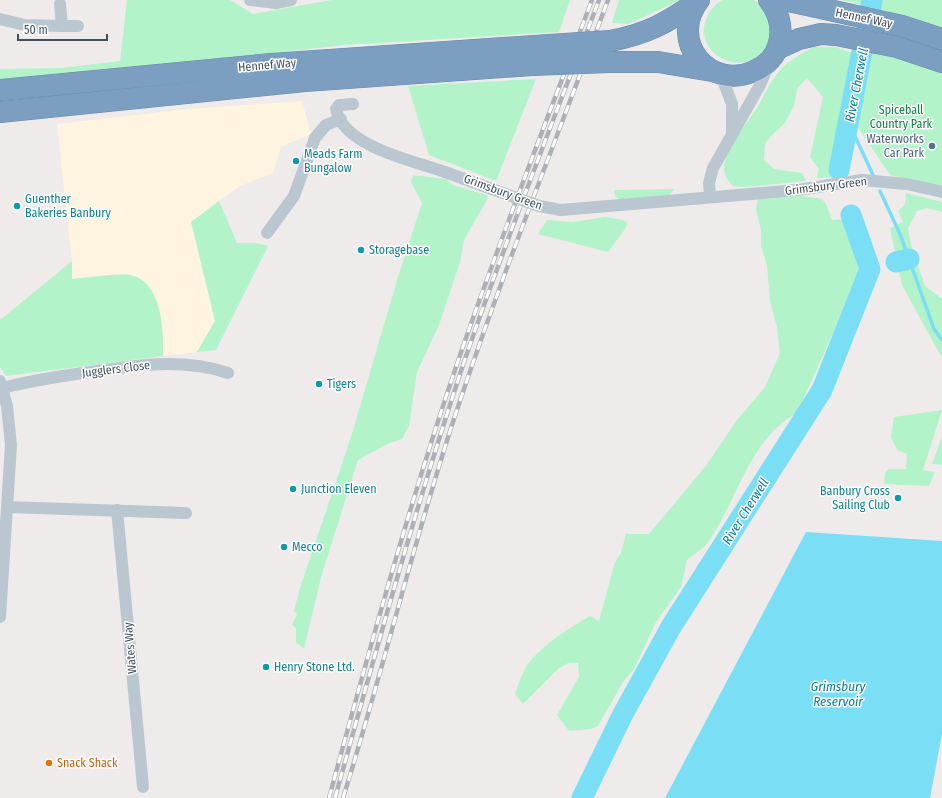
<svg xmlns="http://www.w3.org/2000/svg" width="942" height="798" font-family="'Fira Sans Condensed',sans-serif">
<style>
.commercial{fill:#fef4e0}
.green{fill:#b2f3ca}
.water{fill:#7adef5}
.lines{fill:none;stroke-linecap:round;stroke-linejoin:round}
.stream{stroke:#7adef5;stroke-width:3.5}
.river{stroke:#7adef5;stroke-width:21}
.highway-casing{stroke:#688aad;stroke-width:22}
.street{stroke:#bac7d0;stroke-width:12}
.highway{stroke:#7c9fc1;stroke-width:21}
.rail-casing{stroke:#adb1b7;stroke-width:4.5}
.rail{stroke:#fff;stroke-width:3;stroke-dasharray:9;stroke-linecap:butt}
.highway-bridge-casing{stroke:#688aad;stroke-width:22;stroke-linecap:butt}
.street-bridge{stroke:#bac7d0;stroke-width:12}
.highway-bridge{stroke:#7c9fc1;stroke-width:21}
.service-dot{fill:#5c6f8a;stroke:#fff;stroke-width:1.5}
.culture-dot{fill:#0f9aa8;stroke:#fff;stroke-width:1.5}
.food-dot{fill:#e8710a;stroke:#fff;stroke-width:1.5}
.labels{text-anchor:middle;stroke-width:3;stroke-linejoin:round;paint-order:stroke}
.street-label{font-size:12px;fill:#424f5b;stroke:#fff}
.park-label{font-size:12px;fill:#0c8345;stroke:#fff}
.service-label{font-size:12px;fill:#4e5e75;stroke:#fff;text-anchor:end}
.culture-label{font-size:12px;fill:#0d838f;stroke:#fff;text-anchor:start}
.food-label{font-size:12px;fill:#c56008;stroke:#fff;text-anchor:start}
.water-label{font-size:13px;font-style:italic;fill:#037c98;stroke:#fff}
</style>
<rect width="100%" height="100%" fill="#efebeb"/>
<path class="commercial" d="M302 101 311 134 281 147 273 173 240 186 213 205 205 277 215 321 197 352 163 356 161 321 129 275 72 279V261L57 124 189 109Z"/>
<g class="green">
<path d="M127 0H230L253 14 332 0H570L559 32 344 45 56 78 0 83V69L61 68 120 61Z"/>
<path d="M619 0H680L629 24 612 23Z"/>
<path d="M723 0C732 0 744 0 753 0 761 2 769 16 771 23 773 30 769 44 765 49 741 82 689 50 708 15 711 9 716 3 723 0Z"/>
<path d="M841 0H942V187L890 175 857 126 881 9Z"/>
<path d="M814 47H835L858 55 836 158V173L832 177 817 178 819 169 810 157 823 97 807 78 797 89 794 106 784 124 771 136 765 144 764 160 774 169 802 173 806 181 746 187 733 186C728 181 724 175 724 168 725 147 742 129 753 114 763 99 770 80 783 67 793 58 802 53 814 47Z"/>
<path d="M536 79 496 181 429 155 408 86Z"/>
<path d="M413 175 446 179 453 185 487 195 488 198 464 240 460 262 439 325 417 372 409 426 402 439 387 444 358 460 321 577 304 649 296 642V628L292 625 297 614 294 611 299 591 351 437 398 277 422 203 411 182Z"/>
<path d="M673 189 674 190 667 197 619 199 615 196 614 190Z"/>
<path d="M906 193 942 202V212L927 208 917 211 908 228 911 245 925 286 942 299V358L902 285 890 228 903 222 898 211 905 204Z"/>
<path d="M802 196 822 199 826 204 832 220 844 219 863 267 797 413C752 437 738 495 713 535L705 546 687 560 681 587 656 622 634 669 623 682 598 726 591 729 569 731 557 715 579 677 578 663H568L558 669 523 704 515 694C519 683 523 669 531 660 547 642 569 628 590 616L599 621 615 562 621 553 626 534H649L705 467 737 420 765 387 780 353 777 327 770 301 767 265 761 246V230L756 210 758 199Z"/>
<path d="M219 201 237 243H256L268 246 216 350 197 352 215 321 191 222Z"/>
<path d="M605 217 623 220 627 223 625 229 608 252 538 234 547 220 573 222Z"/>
<path d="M72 261V279C85 278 118 273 130 275 162 281 164 330 163 356L6 376 0 367V320Z"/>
<path d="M942 410 923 470 935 472 929 486 884 484 885 473 889 469H906L907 454 897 450 891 437 894 417Z"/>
<path d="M942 436V465L932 464Z"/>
</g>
<path class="water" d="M806 532 942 541V734L930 798H665Z"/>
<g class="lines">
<g class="stream">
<path d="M848 121 873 175"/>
<path d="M880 191 900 234 934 329 942 340"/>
</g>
<g class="river">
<path d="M839 170 872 0"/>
<path d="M896 262 909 259"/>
<path d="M582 798 623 714 671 627 822 390 870 269 851 215"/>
</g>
<defs>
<g id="highway">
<path d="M699 0C667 41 710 93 756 70 767 65 776 55 779 43 783 27 779 13 769 0"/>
<path d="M784 0 902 26 942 39"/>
<path d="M610 41C647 34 667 23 698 1"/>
<path d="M777 49 799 39 821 34 836 35 897 47 942 62"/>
<path d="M609 62H658L712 71"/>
<path d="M0 90 271 64 534 46"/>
<path d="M0 112 305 81 532 65"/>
</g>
</defs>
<use href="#highway" class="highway-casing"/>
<g class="street">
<path d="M250 0 276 3 291 0"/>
<path d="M0 19 25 25 62 26 60 4"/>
<path d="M62 26H78"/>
<path d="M721 75 732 104V131"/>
<path d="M353 104 339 105 336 109C343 147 415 161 445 172"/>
<path d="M710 196 709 183 713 168 760 85 769 64"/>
<path d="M561 210 798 190 862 180 907 184 942 192"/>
<path d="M267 233 294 196 315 138 326 125 341 119"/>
<path d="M0 381 7 406 11 445 0 617"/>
<path d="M3 388C32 380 61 376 90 372 136 365 183 358 228 373"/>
<path d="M7 507 186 513"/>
<path d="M117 510 143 787"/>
</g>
<use href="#highway" class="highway"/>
<defs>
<g id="rail">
<path d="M329 798C369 651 409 505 458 361 500 239 547 120 592 0"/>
<path d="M335 798C375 654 415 510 462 368 504 244 553 122 599 0"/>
<path d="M343 798C382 674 412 548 452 425 499 281 556 141 608 0"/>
</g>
</defs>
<use href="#rail" class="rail-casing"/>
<use href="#rail" class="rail"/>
<defs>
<g id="highway-bridge">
<path d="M534 46 610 41"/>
<path d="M532 65 609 62"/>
</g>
</defs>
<use href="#highway-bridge" class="highway-bridge-casing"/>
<path class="street-bridge" d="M445 172 539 206 561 210"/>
<use href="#highway-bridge" class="highway-bridge"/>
</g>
<circle class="service-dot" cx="932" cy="146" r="4"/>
<g class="culture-dot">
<circle cx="296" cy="161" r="4"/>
<circle cx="17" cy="206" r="4"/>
<circle cx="361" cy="250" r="4"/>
<circle cx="319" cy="384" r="4"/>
<circle cx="293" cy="489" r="4"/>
<circle cx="898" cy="498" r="4"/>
<circle cx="284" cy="547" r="4"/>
<circle cx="266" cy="667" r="4"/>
</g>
<circle class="food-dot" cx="49" cy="763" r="4"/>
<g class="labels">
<g class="street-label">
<text transform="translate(864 18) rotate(12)" y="4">Hennef Way</text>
<text transform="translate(267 65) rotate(-5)" y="4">Hennef Way</text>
<text transform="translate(826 186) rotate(-7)" y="4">Grimsbury Green</text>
<text transform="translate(503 192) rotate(20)" y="4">Grimsbury Green</text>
<text transform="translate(116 369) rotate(-7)" y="4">Jugglers Close</text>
<text transform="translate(130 648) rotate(-95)" y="4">Wates Way</text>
</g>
<g class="park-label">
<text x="901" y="114">Spiceball<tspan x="901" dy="14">Country Park</tspan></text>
</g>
<g class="service-label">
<text x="924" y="143">Waterworks<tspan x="924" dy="14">Car Park</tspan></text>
</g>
<g class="culture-label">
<text x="304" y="158">Meads Farm<tspan x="304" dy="14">Bungalow</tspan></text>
<text x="25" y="203">Guenther<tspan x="25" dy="14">Bakeries Banbury</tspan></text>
<text x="369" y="254">Storagebase</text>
<text x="327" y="388">Tigers</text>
<text x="301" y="493">Junction Eleven</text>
<text x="890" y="495" text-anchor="end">Banbury Cross<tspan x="890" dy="14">Sailing Club</tspan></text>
<text x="292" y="551">Mecco</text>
<text x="274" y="671">Henry Stone Ltd.</text>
</g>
<g class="food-label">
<text x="57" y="767">Snack Shack</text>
</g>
<g class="water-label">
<text transform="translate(856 85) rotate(-79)" y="5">River Cherwell</text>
<text transform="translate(745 511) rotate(-58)" y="5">River Cherwell</text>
<text x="838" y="691">Grimsbury<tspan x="838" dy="15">Reservoir</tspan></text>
</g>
</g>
<path d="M18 34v6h89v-6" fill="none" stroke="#424f5b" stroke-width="2"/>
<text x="24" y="34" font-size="12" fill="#424f5b" stroke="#ffffff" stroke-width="3" paint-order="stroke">50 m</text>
</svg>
